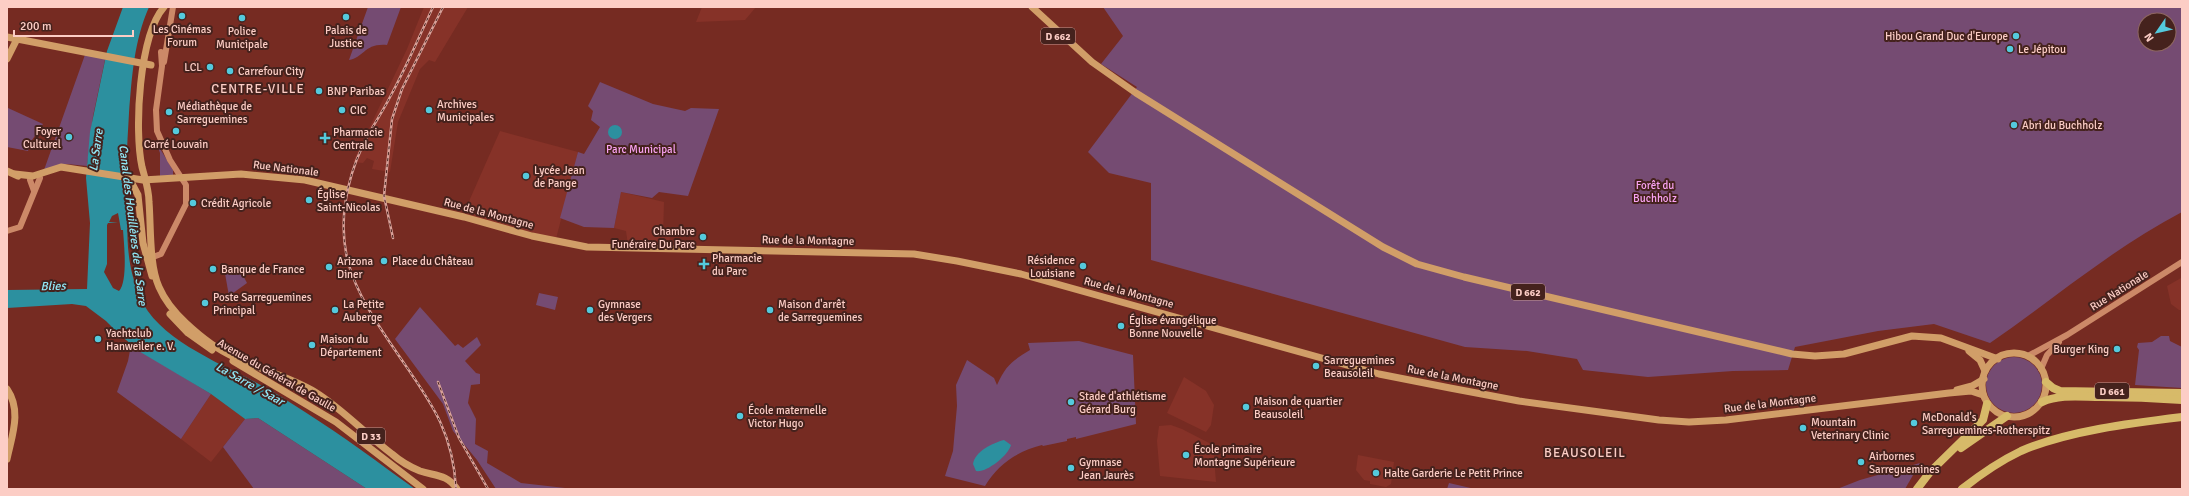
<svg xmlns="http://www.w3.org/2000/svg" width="2189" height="496" font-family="Signika,sans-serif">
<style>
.built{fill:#863228}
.green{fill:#754b72;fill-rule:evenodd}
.water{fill:#2c909f;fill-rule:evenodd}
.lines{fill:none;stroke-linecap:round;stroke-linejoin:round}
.secondary{stroke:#cc8968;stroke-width:6}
.primary{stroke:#d19e68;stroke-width:7}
.highway{stroke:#d7ba69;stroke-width:8}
.rail-casing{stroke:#d8a199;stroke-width:2.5}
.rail{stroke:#45221d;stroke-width:1;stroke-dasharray:3;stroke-linecap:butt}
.poi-dot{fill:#54cadd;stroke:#45221d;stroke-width:1.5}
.labels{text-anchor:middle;stroke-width:4;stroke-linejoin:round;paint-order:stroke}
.shield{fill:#45221d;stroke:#c59a93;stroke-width:1}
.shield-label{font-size:10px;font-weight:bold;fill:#fccdc5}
.poi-label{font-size:11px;fill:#fccdc5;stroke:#45221d;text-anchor:start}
.park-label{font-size:11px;fill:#faa3f3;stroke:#45221d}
.street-label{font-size:11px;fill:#fccdc5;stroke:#45221d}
.water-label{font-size:12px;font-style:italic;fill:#91e9f8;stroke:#45221d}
.quarter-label{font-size:13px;letter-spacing:1px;fill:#fccdc5;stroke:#45221d}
</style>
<rect width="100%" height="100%" fill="#762b22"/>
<g class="built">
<path d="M424 7H468L435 62 429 60 420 69 398 122 390 172 372 169 374 161 367 158 363 163 353 162 407 49Z"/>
<path d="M702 7H756L745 20 696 22Z"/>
<path d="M500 131 578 152 556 239 466 215 470 199Z"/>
<path d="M621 192 664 202 663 236 670 237 669 246 628 245 626 231 614 228Z"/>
<path d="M2181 278 2182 310H2179L2171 304 2167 286Z"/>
<path d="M1184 377 1206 391 1214 405 1211 425 1206 432 1167 413Z"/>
<path d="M211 394 245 419 211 462 181 439Z"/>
<path d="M1171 425 1182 429 1213 445 1216 482 1160 476 1157 441 1159 426Z"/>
<path d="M1358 455 1394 462 1391 484 1386 487 1370 484V481L1364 480 1356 470Z"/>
</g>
<g class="green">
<path d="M368 7H401L387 45C364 43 364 58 349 60Z"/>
<path d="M1103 7H2182V212C2113 248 2054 299 1990 343L1934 324 1878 331 1795 347 1788 370 1733 371 1648 377 1583 370 1577 359 1527 351 1465 347 1151 260V183L1109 173 1088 152 1137 87 1101 64 1123 36ZM2145 20H2169V44H2145Z"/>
<path d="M86 52 106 55 93 116 87 166 67 164 44 170Z"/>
<path d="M600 82 653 104 685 111 691 108 719 109 688 196 659 192 652 198 621 192 614 228 584 227 560 218 578 152 584 154 600 127 591 120 593 111 588 106Z"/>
<path d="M8 108 43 124 32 140 28 151 7 147Z"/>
<path d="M156 142 173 170V175L160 176V153Z"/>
<path d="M238 266 247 283 229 296 224 268Z"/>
<path d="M539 293 558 297 555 310 536 305Z"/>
<path d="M420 307 455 346 458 344 463 348 477 337 481 345 465 361 476 373 480 374V384L471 385 468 403 476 419 475 444 488 451 487 463 521 483 574 489H496L477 460 453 431 443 404 395 339Z"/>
<path d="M2161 336H2169L2170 341 2182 347V388L2135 385 2139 350 2137 347 2138 343 2152 342Z"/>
<path d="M1079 341 1133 355 1136 424 1076 439V437L1067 439V441L1043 446 1042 445C1018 451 998 464 985 486L945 476 953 451 957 406 956 385 967 360 994 378 997 385C1006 365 1012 361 1030 350L1028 343Z"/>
<path d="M131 345 211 394 181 439 117 392 128 361Z"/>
<circle cx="2014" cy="385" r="28"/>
<path d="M258 418 367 489H254L223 447 245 419Z"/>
<path d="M1920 463 1905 489H1837L1860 480Z"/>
<path d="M1449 483 1475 489H1447Z"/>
</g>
<g class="water">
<path d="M123 7H149C134 41 132 76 129 113 128 134 126 155 127 177 129 222 122 255 140 297 156 337 217 362 253 381 271 390 288 401 305 412 343 436 379 463 415 489H367L258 418 245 419 211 394 142 353 120 335 106 321 86 306 72 304 7 308V290L87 289 90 223 86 178 90 132 107 51ZM118 213 121 230H123C124 243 128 281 119 291L113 288 104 272 107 264V225L108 223H118L109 222 112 216Z"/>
<circle cx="615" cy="132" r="7"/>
<path d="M1004 440 1011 445C1008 456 986 473 976 471L973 464C975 451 993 443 1004 440Z"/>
</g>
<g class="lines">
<g class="secondary">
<path d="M164 62 173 7"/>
<path d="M30 180 34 191"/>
<path d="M7 231 20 227 40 178"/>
<path d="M149 255 153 257 161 254 186 204V185L170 160 157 131 156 110 162 66 161 52"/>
<path d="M2028 356 2067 335 2182 262"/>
<path d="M2041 369 2047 355 2059 342"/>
</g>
<g class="primary">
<path d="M164 7C139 36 134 130 142 167 145 178 149 190 149 202 151 226 149 265 159 287 165 301 175 313 186 323 201 337 216 349 234 357 261 370 290 377 315 392 344 410 365 434 392 454 400 461 410 467 420 471 435 476 447 474 457 489"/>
<path d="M1032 7 1092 62 1136 93 1383 247 1417 264 1464 277 1792 354 1815 356 1844 354 1912 336 1941 338 1998 359"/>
<path d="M7 37 151 65"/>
<path d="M7 59 17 39"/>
<path d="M7 171 18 176"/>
<path d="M15 174 33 176 61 167 143 180 241 174 305 180 464 217 532 236 587 247 914 254 957 261 1021 274 1379 374 1450 388 1519 401 1659 420 1689 422 1726 420 1949 393 1971 391 1983 395"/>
<path d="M129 178 138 195 143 243 152 276"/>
<path d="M170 314 188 333 212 350"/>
<path d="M1969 351 1980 360 1985 371"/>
<circle cx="2014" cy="385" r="32"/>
<path d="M233 361 336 422 423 489"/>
<path d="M7 389C22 411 12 435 7 459"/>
<path d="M1957 390 1972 386 1984 379"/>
</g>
<g class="highway">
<path d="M2046 382 2053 388 2060 391 2182 393"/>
<path d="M2042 402C2060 394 2081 397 2101 397 2128 397 2155 398 2182 400"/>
<path d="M1961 448 2007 416"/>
<path d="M1917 489 1930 472 1983 420 1987 404"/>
<path d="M1962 489C1981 474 2000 461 2021 451 2067 431 2132 423 2182 417"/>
</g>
<defs>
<g id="rail">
<path d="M433 7C419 37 406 68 390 97 382 113 371 128 363 145 346 181 338 223 348 262 357 295 378 325 397 353 429 400 453 429 456 489"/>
<path d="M393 238 384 196 392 119 402 89 443 7"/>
<path d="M438 382 459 438 488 489"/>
</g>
</defs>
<use href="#rail" class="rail-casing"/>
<use href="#rail" class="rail"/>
</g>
<g class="poi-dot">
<circle cx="182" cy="16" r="4"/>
<circle cx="346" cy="17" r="4"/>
<circle cx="242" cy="18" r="4"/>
<circle cx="2016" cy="36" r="4"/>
<circle cx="2010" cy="49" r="4"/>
<circle cx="210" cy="67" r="4"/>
<circle cx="230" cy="71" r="4"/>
<circle cx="319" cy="91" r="4"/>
<circle cx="342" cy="110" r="4"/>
<circle cx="429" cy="110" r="4"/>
<circle cx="169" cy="112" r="4"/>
<circle cx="2014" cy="125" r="4"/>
<circle cx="176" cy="131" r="4"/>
<circle cx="69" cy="137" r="4"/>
<path d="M323 132h4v4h4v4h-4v4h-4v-4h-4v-4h4z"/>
<circle cx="526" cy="176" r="4"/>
<circle cx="309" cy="200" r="4"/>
<circle cx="193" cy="203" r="4"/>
<circle cx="703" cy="237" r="4"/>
<circle cx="384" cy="261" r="4"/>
<path d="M702 258h4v4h4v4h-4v4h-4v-4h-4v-4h4z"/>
<circle cx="1083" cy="266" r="4"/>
<circle cx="329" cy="267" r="4"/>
<circle cx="213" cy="269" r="4"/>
<circle cx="205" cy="303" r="4"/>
<circle cx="335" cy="310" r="4"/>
<circle cx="590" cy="310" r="4"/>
<circle cx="770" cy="310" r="4"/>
<circle cx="1121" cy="326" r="4"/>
<circle cx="98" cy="339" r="4"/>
<circle cx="312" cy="345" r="4"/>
<circle cx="2117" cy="349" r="4"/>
<circle cx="1316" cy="366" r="4"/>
<circle cx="1071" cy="402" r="4"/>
<circle cx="1246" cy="407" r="4"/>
<circle cx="740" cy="416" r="4"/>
<circle cx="1914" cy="423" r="4"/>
<circle cx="1803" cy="428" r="4"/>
<circle cx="1186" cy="455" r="4"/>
<circle cx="1861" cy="462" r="4"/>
<circle cx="1071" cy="468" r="4"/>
<circle cx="1376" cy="473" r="4"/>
</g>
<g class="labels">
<g class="shield">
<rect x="1041" y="28" width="34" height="16" rx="3"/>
<rect x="1511" y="284" width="34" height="16" rx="3"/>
<rect x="2095" y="383" width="34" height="16" rx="3"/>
<rect x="357" y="428" width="28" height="16" rx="3"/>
</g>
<g class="shield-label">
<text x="1058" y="40">D 662</text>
<text x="1528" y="296">D 662</text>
<text x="2112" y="395">D 661</text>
<text x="371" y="440">D 33</text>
</g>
<g class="poi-label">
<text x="182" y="33" text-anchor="middle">Les Cinémas<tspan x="182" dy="13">Forum</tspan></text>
<text x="346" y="34" text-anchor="middle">Palais de<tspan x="346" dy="13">Justice</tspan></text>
<text x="242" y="35" text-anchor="middle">Police<tspan x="242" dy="13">Municipale</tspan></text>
<text x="2008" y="40" text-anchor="end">Hibou Grand Duc d'Europe</text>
<text x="2018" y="53">Le Jépitou</text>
<text x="202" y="71" text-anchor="end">LCL</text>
<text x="238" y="75">Carrefour City</text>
<text x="327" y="95">BNP Paribas</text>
<text x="437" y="108">Archives<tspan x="437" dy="13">Municipales</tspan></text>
<text x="177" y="110">Médiathèque de<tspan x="177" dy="13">Sarreguemines</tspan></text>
<text x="350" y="114">CIC</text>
<text x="2022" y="129">Abri du Buchholz</text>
<text x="61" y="135" text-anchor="end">Foyer<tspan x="61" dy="13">Culturel</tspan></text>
<text x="333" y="136">Pharmacie<tspan x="333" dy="13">Centrale</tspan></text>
<text x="176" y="148" text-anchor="middle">Carré Louvain</text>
<text x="534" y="174">Lycée Jean<tspan x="534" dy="13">de Pange</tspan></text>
<text x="317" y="198">Église<tspan x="317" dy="13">Saint-Nicolas</tspan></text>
<text x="201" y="207">Crédit Agricole</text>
<text x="695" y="235" text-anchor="end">Chambre<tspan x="695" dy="13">Funéraire Du Parc</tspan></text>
<text x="712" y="262">Pharmacie<tspan x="712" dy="13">du Parc</tspan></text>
<text x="1075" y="264" text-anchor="end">Résidence<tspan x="1075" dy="13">Louisiane</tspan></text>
<text x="337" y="265">Arizona<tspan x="337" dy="13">Diner</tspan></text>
<text x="392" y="265">Place du Château</text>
<text x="221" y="273">Banque de France</text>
<text x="213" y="301">Poste Sarreguemines<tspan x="213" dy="13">Principal</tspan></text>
<text x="343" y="308">La Petite<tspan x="343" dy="13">Auberge</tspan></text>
<text x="598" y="308">Gymnase<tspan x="598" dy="13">des Vergers</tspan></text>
<text x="778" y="308">Maison d'arrêt<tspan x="778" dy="13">de Sarreguemines</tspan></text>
<text x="1129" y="324">Église évangélique<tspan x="1129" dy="13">Bonne Nouvelle</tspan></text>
<text x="106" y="337">Yachtclub<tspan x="106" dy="13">Hanweiler e. V.</tspan></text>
<text x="320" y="343">Maison du<tspan x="320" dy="13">Département</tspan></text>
<text x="2109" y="353" text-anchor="end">Burger King</text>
<text x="1324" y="364">Sarreguemines<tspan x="1324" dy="13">Beausoleil</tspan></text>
<text x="1079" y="400">Stade d'athlétisme<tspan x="1079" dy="13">Gérard Burg</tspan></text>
<text x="1254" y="405">Maison de quartier<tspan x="1254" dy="13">Beausoleil</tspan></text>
<text x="748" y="414">École maternelle<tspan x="748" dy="13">Victor Hugo</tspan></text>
<text x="1922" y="421">McDonald's<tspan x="1922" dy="13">Sarreguemines-Rotherspitz</tspan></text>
<text x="1811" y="426">Mountain<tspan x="1811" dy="13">Veterinary Clinic</tspan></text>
<text x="1194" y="453">École primaire<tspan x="1194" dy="13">Montagne Supérieure</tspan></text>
<text x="1869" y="460">Airbornes<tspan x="1869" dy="13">Sarreguemines</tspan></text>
<text x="1079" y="466">Gymnase<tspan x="1079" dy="13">Jean Jaurès</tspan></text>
<text x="1384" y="477">Halte Garderie Le Petit Prince</text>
</g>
<g class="park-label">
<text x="641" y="153">Parc Municipal</text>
<text x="1655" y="189">Forêt du<tspan x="1655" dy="13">Buchholz</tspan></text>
</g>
<g class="street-label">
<text transform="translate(286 168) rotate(7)" y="4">Rue Nationale</text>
<text transform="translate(489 213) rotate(15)" y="4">Rue de la Montagne</text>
<text transform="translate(808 240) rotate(1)" y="4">Rue de la Montagne</text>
<text transform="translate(2119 290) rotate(-32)" y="4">Rue Nationale</text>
<text transform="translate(1129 292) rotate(15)" y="4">Rue de la Montagne</text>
<text transform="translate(277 375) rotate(30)" y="4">Avenue du Général de Gaulle</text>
<text transform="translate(1453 377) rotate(11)" y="4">Rue de la Montagne</text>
<text transform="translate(1770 403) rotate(-7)" y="4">Rue de la Montagne</text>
</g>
<g class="water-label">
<text transform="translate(96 150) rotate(-82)" y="4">La Sarre</text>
<text transform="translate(133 225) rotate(83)" y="4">Canal des Houillères de la Sarre</text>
<text transform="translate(53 286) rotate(-1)" y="4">Blies</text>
<text transform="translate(250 384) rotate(29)" y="4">La Sarre / Saar</text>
</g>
<g class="quarter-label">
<text x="258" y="93">CENTRE-VILLE</text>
<text x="1585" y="457">BEAUSOLEIL</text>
</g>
</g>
<rect width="2189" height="496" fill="none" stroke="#fccdc5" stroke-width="16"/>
<g transform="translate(2157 32) rotate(236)"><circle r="19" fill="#45221d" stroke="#8e6660"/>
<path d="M0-3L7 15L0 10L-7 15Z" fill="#54cadd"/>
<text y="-6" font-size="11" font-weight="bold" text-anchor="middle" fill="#fccdc5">N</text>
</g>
<path d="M14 30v6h119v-6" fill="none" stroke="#fccdc5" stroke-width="2"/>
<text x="20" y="30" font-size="12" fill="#fccdc5" stroke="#45221d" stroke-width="3" paint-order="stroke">200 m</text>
</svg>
